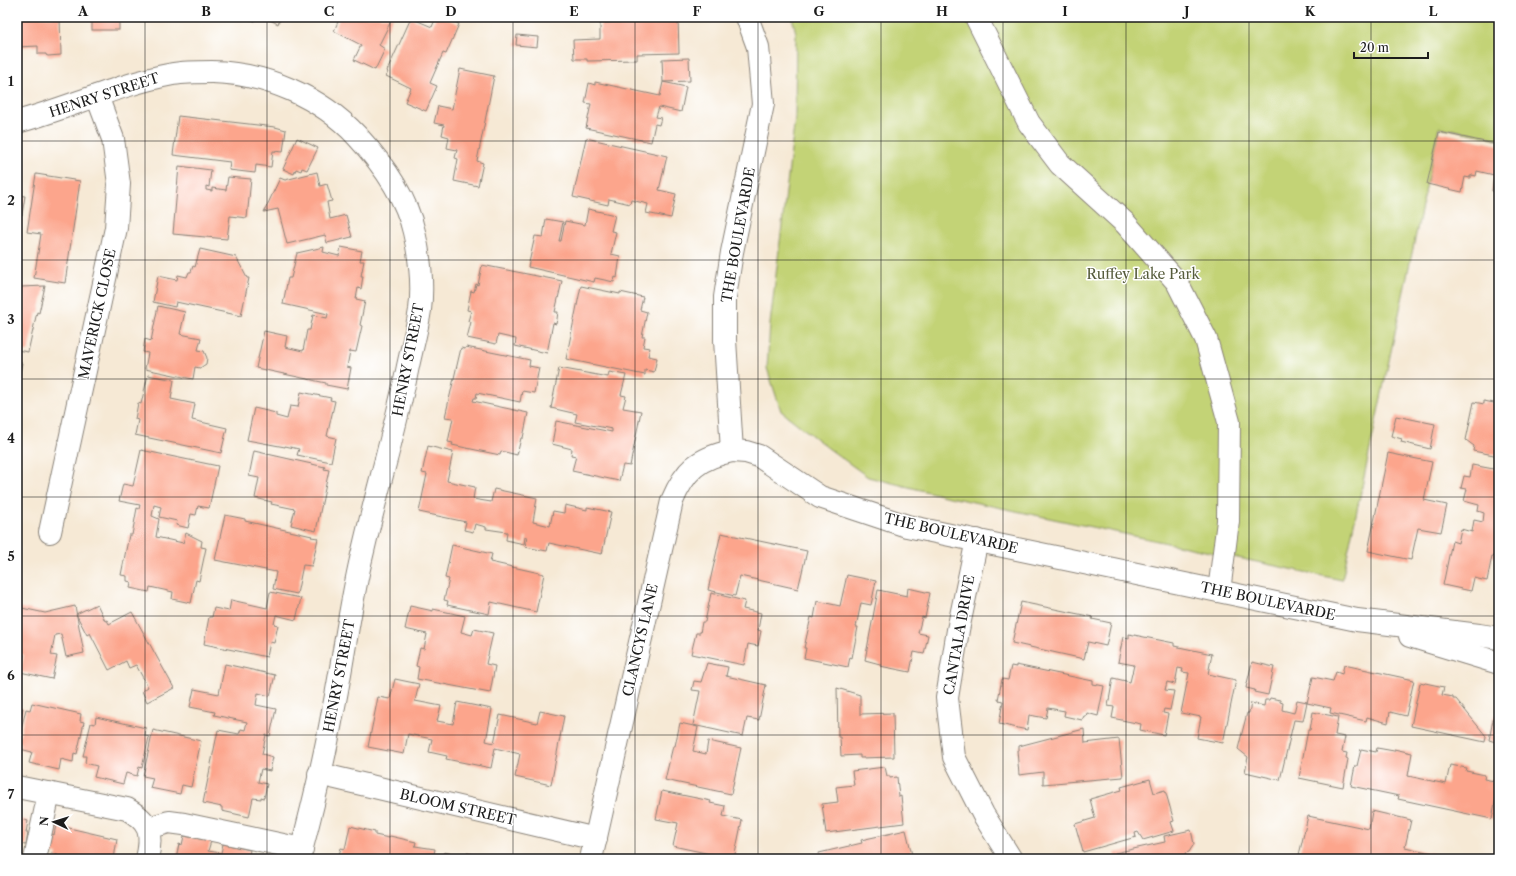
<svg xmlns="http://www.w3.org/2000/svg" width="1516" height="876" font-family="'Libre Caslon Text',serif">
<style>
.green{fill:#c3d376;stroke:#707849}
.building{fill:#fca58c}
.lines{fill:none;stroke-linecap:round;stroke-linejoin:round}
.minor-casing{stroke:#898278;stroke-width:24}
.minor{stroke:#fff;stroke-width:22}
.grid{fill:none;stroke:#1c1c1c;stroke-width:1;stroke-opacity:0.55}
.labels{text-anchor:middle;stroke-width:3;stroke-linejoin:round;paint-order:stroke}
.street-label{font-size:14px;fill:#1c1c1c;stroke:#fff}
.park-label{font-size:14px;fill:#565c3c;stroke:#fff}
.neatline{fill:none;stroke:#1c1c1c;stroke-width:1.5}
.grid-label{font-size:13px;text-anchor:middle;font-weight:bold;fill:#1c1c1c}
</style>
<rect width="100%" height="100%" fill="#fff"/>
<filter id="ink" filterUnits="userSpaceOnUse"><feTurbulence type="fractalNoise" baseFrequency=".025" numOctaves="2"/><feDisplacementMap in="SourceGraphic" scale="8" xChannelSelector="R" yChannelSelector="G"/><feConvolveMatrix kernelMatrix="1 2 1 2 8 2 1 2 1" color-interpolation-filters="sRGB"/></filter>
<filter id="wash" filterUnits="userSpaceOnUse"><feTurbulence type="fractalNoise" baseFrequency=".012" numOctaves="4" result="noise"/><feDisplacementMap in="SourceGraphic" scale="16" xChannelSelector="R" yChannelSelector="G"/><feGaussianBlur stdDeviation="0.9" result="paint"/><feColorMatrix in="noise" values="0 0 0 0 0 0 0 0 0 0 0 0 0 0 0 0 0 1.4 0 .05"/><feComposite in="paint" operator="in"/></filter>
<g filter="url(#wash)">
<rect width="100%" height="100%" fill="#f6e9d5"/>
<path class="green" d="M792 17H1499V139L1439 127 1342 580 945 496 868 477 828 448 781 411 767 368 770 324 795 118 796 33Z"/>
<g id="blocks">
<g class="building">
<path d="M17 17H60L61 55 48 56 46 55V54H38V46L17 47Z"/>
<rect x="92" y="17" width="27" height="13"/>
<path d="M240 17H256L255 21Z"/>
<path d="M264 17H281L278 24Z"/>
<path d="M307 17H320L318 22Z"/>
<path d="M340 17H393L379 45 385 49 375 70 354 60 361 45 334 31Z"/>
<path d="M436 17H442L459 24 446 54 443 53 430 83 437 86 426 111 405 102 411 88 386 76 388 72 387 71 411 18 432 27Z"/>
<path d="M621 17H678L679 53 637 54V60L587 61V59H574L573 40 600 39V23L621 22Z"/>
<path d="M517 35 538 37 537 47 516 45Z"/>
<path d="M689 58 690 81 663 82 662 59Z"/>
<path d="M460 69 494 76 477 161 483 163 478 186 454 181 458 159 455 158 457 150 447 148 449 137 442 135 444 125 434 123 438 106 452 109Z"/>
<path d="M595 82 660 96 663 82 686 87 681 112 659 107 656 117 661 118 659 125 655 124 651 142 586 128 591 104 585 103 589 83 595 85Z"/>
<path d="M178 116 275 127 286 130 283 152 273 151 271 167 256 165 255 173 229 170 230 162 173 155Z"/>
<path d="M1439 132 1499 145V192L1492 191 1494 175 1477 171 1476 176 1472 175V176H1470V178L1465 177 1462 192 1427 184Z"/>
<path d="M297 138 318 148 307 170 302 168 301 171 296 169 294 174 283 169Z"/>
<path d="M586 138 667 156 659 190 676 194 671 218 646 213 648 204 631 200 630 204 609 199 608 205 573 197Z"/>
<path d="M179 166 211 170 209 187 206 186V190L212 191V188L226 190 228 177 251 179 247 218 230 216 227 239 173 234Z"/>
<path d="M317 172 320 186 327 184 332 201 327 202 330 219 346 215 352 237 327 243 325 235 287 244 278 209 264 212 280 178 285 180Z"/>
<path d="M36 174 80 181 65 283 34 278 41 234 27 232Z"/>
<path d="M17 195 25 196 22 215H17Z"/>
<path d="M588 209 615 215 611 231 616 232 611 254 620 256 617 278 615 277 614 282 595 278 594 282 528 267 535 236 543 237 546 219 563 222 559 241H561L565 221 585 225Z"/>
<path d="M324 247 323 252 339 256 341 247 362 251 360 261H364L361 276H363L361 289 358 288 356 299 365 301 360 325 362 326 356 352 350 351 347 367 351 368 347 389 326 385V383L256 368 264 331 287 336 285 347 303 351 307 330H310L313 315 327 318 328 314 283 304 288 278H291L297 253Z"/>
<path d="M200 249 236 257 247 278H249L241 316 176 302 175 307 153 302 158 276 177 280 178 275 187 277 189 272H191L193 266 195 267Z"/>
<path d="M482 265 562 281 555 312H558L557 319 556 324 553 323 547 353 515 346 516 339 498 335 496 344 467 338 471 322 468 321 471 311 467 310 471 291 474 292 476 284 478 285Z"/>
<path d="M45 286 39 313 37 312 28 352 17 350V304L21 287Z"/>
<path d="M581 286 620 294V292L643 297 640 310 647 312 642 337H645L643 347 650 348 648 356 657 358 654 372 645 370V375L566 359Z"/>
<path d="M158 306 185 312 180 334 201 338 198 350 204 351 207 358 206 364 200 368 195 367 193 379 145 369 148 353 143 352 145 339 151 341Z"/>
<path d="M466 347 530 360 529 366 539 368 534 393 522 391 520 402 477 393 476 398H474L473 401 528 413 523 438H521L517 455 501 451 500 455 452 445 453 443 448 442 453 418 445 417 461 348 465 349Z"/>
<path d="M17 362 22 363 18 383H17Z"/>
<path d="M559 368 608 377 609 372 626 375 621 395 626 396 623 408 641 411 630 466 623 465 619 481 572 471 576 456 571 455 572 449 552 444 556 421 612 432V429L575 422 577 414 551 408Z"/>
<path d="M148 375 174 380 171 399 195 404 192 420 227 428 221 453 135 435 138 420 135 419 138 403 141 404Z"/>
<path d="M17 391H21L18 406H17Z"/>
<path d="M301 392 331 398 330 400 335 401 327 436 336 438 331 462 297 455 299 449 285 446V447L247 440 254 408 276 413V416L287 419 290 406 298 407Z"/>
<path d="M1484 401 1499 404V456L1473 451 1474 446 1466 440 1474 402 1484 404Z"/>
<path d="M1396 416 1435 424 1430 449 1401 442 1402 439 1391 436Z"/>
<path d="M428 446 453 452 447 481 475 487 473 499 491 502 494 489 537 498 533 522 550 526 553 511 564 513 565 505 587 510V507L611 512 602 554 549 543 547 551 525 547 527 537H525L524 544 506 540 507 532 486 529V527L475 524 473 532 464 530 466 522 419 512 427 474 422 473Z"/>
<path d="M141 450 218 466 209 508 198 506 196 515 191 514 188 528 176 525 177 521 159 517 161 507 154 505 152 516 159 519 156 537 183 543 186 533 202 541 201 547 206 548 199 581 196 580 191 603 172 599 173 592 150 587 149 592 130 588 131 582 127 581V576L121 575 129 535H132L137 508 139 509 140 505 119 501 123 484 133 486Z"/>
<path d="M254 451 325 467 324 469 329 470 316 531 291 525 295 509 271 504 272 502 255 498 259 478 249 476Z"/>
<path d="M1388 453 1432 462 1424 500 1447 505 1441 532 1418 528 1411 560 1368 551Z"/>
<path d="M1472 465 1499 470V552L1498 558 1492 556 1487 581 1474 578 1471 591 1443 585 1452 541 1458 543 1461 529 1472 532 1474 520 1483 522 1484 513 1478 511 1479 505 1464 501 1467 489 1461 488 1464 476 1470 477Z"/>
<path d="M225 515 245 519V521L312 536 311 537 318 538 312 566 303 565 297 594 273 589 276 572 215 560Z"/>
<path d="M721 533 807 551 798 589 740 576 735 596 708 590Z"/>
<path d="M452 545 492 554 490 562 544 574 536 612 491 602 489 614 447 605 448 601 444 600 449 579 445 578Z"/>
<path d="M847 575 876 581 871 605 861 603 856 627H858L852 658 850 657 848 667 804 658 806 648H804L811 617 814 618 817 601 840 606Z"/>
<path d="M908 588 930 593 925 618 922 617 918 633 928 635 924 654 914 652 910 672 880 666V664L865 660 878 590 907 596Z"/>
<path d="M270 592 301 598 296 620 276 615 274 624 278 625 274 643 270 642 267 657 204 644 209 617H212L214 608 229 611 231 600 267 608Z"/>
<path d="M711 593 745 601 743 609 761 613 758 630 761 631 758 646 748 644 744 665 691 654 696 633H700L702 622H705Z"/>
<path d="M1021 602 1093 617 1092 619 1111 623 1106 646 1088 642 1084 659 1012 643Z"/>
<path d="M97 604 105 621 107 620 109 624 132 612 174 688 147 702 142 691 148 687 136 665 129 668 126 661 109 670 90 633 87 635 76 614Z"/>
<path d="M75 606 84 653 66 657 61 634 55 635 51 655 57 656 52 679 20 672 24 655 17 653V607L45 613Z"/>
<path d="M410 606 433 611V609L465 616 461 632 472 635 474 629 493 633 486 664 495 666 490 693 417 679 419 667 416 666 420 648 424 649 427 634 405 629Z"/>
<path d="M1129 634 1174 643V646L1212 654 1208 674 1236 680 1223 743 1197 738 1201 717 1181 713 1189 673 1182 672 1183 669 1178 668 1175 684 1167 682 1165 690 1174 691 1170 710 1164 709 1163 713 1168 714 1164 735 1140 730 1141 724 1112 718 1114 707 1108 706 1113 678 1130 682 1134 665 1118 662 1123 637 1129 638Z"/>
<path d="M1252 662 1274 667 1268 695 1254 692 1255 690 1246 688Z"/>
<path d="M707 663 728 667 726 676 766 685 759 720 747 718 743 736 693 725 700 691 692 690 694 681 701 682Z"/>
<path d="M225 664 275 675 270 696 258 693 256 705 276 709 270 736 266 735 262 754 273 757 270 771 261 769 258 782 267 784 264 798 261 797V799L253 798 249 817 222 811V807L203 803 218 730 239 734 241 729 245 730 247 722 214 715 215 712 190 707 194 689 219 694Z"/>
<path d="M1016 665 1093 681V684L1104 686 1098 716 1087 713 1086 716H1084L1082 720 1064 716 1065 711 1048 708 1046 718 1029 715 1027 730 999 724 1003 701 998 700 1002 679 1008 680 1011 666 1016 667Z"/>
<path d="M1344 665 1414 680 1406 716 1390 712 1388 723 1367 717 1366 721 1330 713 1331 708 1307 703 1313 677 1333 681 1336 672 1342 674Z"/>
<path d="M395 679 419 684 415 701 441 706 437 721 453 724 457 702 492 709 486 741 494 743 500 715 537 723 540 711 564 716 551 785 515 777 520 754 495 748 491 768 446 759 447 756 429 752 432 739 408 734 404 754 368 747 378 697 390 699Z"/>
<path d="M1420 683 1424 684 1425 683 1444 687 1442 695 1453 697V699H1456L1486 736 1485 742 1411 726Z"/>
<path d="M837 688 860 695V714L893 713 894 757 860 758V755L841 756 840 737H838Z"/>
<path d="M1270 698 1280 700V702L1283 703 1282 710 1294 713 1297 700 1307 702 1303 721 1294 720 1280 780 1245 772 1248 757 1238 749 1247 713H1249L1251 703 1264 706 1265 700H1269Z"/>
<path d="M17 699 20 700 18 708H23L18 731Z"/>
<path d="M32 703 81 714 80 721 84 722 77 754 74 753 73 762 61 759 59 770 29 763 32 752 20 749 21 742H18L26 709 30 710Z"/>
<path d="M1313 712 1338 717 1335 735 1345 737 1342 752 1347 753 1346 758 1348 759 1343 787 1299 778 1308 730H1310Z"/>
<path d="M1494 715 1499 716V743L1489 740Z"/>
<path d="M96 717 146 728 145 736 149 737 142 768 139 767 137 776 126 773 123 784 94 777 97 766 85 763 86 756H83L91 723 95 724Z"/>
<path d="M680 723 698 727 693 751 706 754 708 741 741 748 731 794 665 780 673 746H675Z"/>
<path d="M1084 729 1085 743 1119 739 1123 777 1043 784V772L1019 775 1017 750H1019V746Z"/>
<path d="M153 730 201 741 191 787 182 785 180 794 150 788 153 778 143 776Z"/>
<path d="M1377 748 1394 751V749L1412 753 1408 776 1446 784 1450 765 1467 768 1466 771 1485 775 1484 779 1499 782 1492 819 1398 799 1399 796 1351 786 1355 766H1357L1361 749 1376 752Z"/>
<path d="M885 767 887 776H890V778L897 777 899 797 901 796 904 823 826 833 822 804 838 802 836 787 854 785 852 771Z"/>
<path d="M1150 779 1154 793 1165 790 1174 821 1171 822 1174 831 1143 840 1138 832 1135 833 1136 837 1083 852 1075 824 1095 818 1090 799 1122 790 1121 787Z"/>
<path d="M662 791 711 801 710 803 725 806 723 816 742 820 734 859 673 846 678 823 656 819Z"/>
<path d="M1372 811 1411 820 1405 847 1457 859H1320L1299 855 1308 816 1369 829Z"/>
<path d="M17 818 28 821 26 833H28L26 845 17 844Z"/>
<path d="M56 825 117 839 114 859H56L57 854 47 852 52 834 54 835Z"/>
<path d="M350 826 375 832V835L389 838 390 836 416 842 415 846 435 849 433 859 338 858 341 848 345 849Z"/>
<path d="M906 830 913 859H820L819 853 862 843 861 840Z"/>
<path d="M1191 830 1194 844 1189 852 1185 853 1187 859H1117L1115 853 1165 842 1164 836Z"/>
<path d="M184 836 211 841 208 851 221 853 223 844 250 850 248 859H176L179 844 182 845Z"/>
<path d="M444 852 466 857 467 853 492 859H442Z"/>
</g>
</g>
</g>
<g filter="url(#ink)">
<use href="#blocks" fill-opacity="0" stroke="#898278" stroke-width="1"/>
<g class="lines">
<defs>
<g id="minor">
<path d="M747 17 758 47 763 104 732 252 725 297V340L732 451 746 452 759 456 820 497 907 526 1357 620 1479 635 1499 638"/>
<path d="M976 17 1029 123 1060 164 1125 223 1177 282 1206 339 1229 422 1228 521 1219 591"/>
<path d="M17 122C69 108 119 84 173 74 185 72 199 72 212 72 265 73 321 97 357 136 382 163 406 196 414 232 420 257 423 285 420 310 417 330 411 351 407 371 395 431 377 490 363 551 350 603 344 658 333 711 324 761 312 810 299 859"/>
<path d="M50 532 116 228 119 184 113 139 97 96"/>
<path d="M977 540 958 630 947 698 954 757 983 814 1011 859"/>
<path d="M1410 636 1499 663"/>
<path d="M319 774 596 839"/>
<path d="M17 787 127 809C150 822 153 833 147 859"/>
<path d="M148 828 169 822 184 824 302 849"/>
<path d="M35 859 49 793"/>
<path d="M591 859 672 501C685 470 698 458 732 451"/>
</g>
</defs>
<use href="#minor" class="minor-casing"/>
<use href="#minor" class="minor"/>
</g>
</g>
<path class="grid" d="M145 17V859M267 17V859M390 17V859M513 17V859M635 17V859M758 17V859M881 17V859M1003 17V859M1126 17V859M1249 17V859M1371 17V859M17 141H1499M17 260H1499M17 379H1499M17 497H1499M17 616H1499M17 735H1499"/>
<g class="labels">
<g class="street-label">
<text transform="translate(104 95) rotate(-18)" y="5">HENRY STREET</text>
<text transform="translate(738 235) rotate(-80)" y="5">THE BOULEVARDE</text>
<text transform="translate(97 314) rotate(-78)" y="5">MAVERICK CLOSE</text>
<text transform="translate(408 360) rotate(-79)" y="5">HENRY STREET</text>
<text transform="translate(951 533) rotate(13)" y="5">THE BOULEVARDE</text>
<text transform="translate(1268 601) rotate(12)" y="5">THE BOULEVARDE</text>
<text transform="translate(959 635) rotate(-80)" y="5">CANTALA DRIVE</text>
<text transform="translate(640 640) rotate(-77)" y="5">CLANCYS LANE</text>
<text transform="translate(339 676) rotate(-79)" y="5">HENRY STREET</text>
<text transform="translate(458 807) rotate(13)" y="5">BLOOM STREET</text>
</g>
<g class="park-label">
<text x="1143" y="279">Ruffey Lake Park</text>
</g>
</g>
<rect width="1516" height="876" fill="none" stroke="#fff" stroke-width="44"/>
<g transform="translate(54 822) rotate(274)" stroke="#ffffff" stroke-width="3" paint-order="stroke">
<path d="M0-3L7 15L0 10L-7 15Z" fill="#1c1c1c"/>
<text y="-6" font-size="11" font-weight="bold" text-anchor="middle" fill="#1c1c1c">N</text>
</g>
<path d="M1354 52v6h74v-6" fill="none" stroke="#1c1c1c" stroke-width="2"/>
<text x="1360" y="52" font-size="12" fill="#1c1c1c" stroke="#ffffff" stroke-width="3" paint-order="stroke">20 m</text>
<rect x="22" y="22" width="1472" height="832" class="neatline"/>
<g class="grid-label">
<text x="83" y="16">A</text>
<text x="206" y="16">B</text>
<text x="329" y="16">C</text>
<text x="451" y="16">D</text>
<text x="574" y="16">E</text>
<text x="697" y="16">F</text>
<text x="819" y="16">G</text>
<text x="942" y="16">H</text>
<text x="1065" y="16">I</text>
<text x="1187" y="16">J</text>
<text x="1310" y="16">K</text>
<text x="1433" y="16">L</text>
<text x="11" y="86">1</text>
<text x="11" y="205">2</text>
<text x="11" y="324">3</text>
<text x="11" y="443">4</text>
<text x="11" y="561">5</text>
<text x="11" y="680">6</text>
<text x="11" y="799">7</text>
</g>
</svg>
